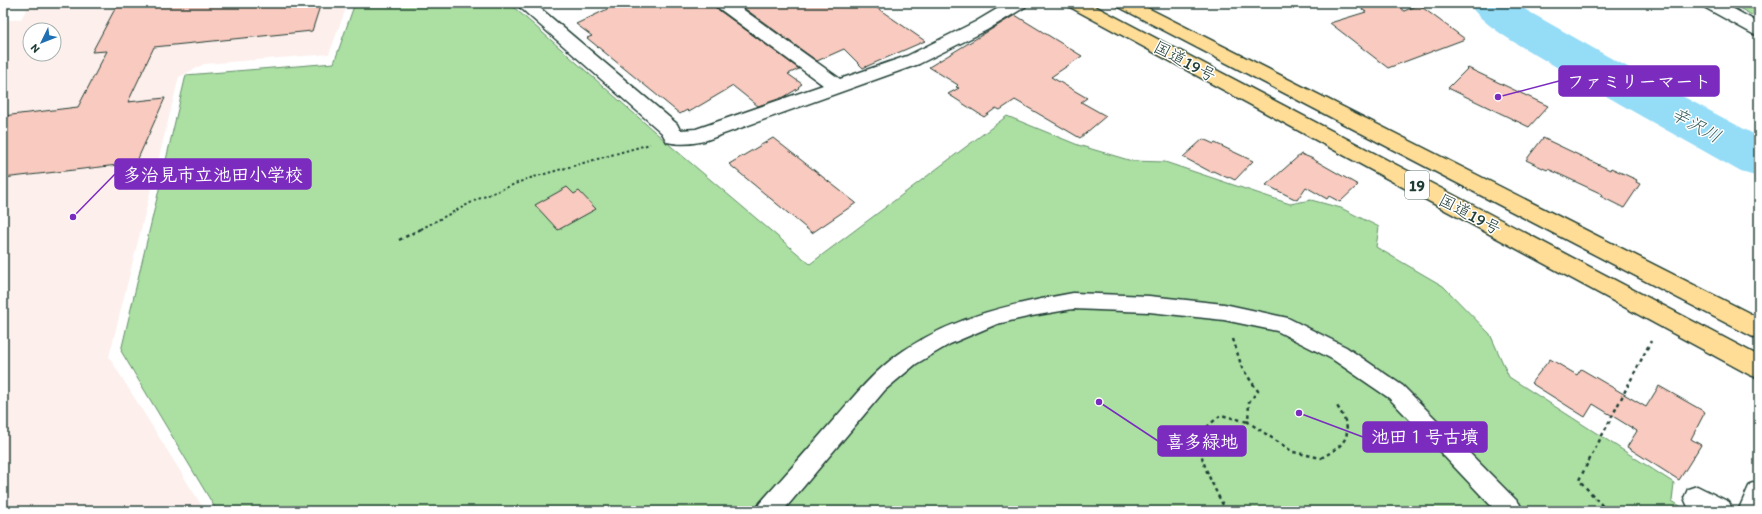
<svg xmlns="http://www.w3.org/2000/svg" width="1762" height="514" font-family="Itim,'Klee One',sans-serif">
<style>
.built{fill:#fdefec;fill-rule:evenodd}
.green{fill:#abe0a2;stroke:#658e6b}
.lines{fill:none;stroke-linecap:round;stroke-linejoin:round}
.river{fill:#95dcf7;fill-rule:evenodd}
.building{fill:#f9cabf;stroke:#1f3d34}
.service-casing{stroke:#1f3d34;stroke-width:3}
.minor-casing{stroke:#1f3d34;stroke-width:3}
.trunk-casing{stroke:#1f3d34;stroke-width:3}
.path-far1{stroke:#1f3d34;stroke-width:2;stroke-dasharray:2.5 2.5;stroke-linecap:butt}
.path{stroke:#1f3d34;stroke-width:2.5;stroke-dasharray:3.5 3.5;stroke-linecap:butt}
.service{fill:#fff;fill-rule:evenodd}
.minor{fill:#fff;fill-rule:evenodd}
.trunk{fill:#ffdd96;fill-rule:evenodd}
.labels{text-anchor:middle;stroke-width:3;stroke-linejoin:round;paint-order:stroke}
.shield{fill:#fff;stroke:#627771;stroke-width:1}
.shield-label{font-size:16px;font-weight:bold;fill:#1f3d34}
.street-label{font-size:17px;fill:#1f3d34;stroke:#fff}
.water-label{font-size:18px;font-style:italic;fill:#375d5b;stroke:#fff}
.leader{fill:none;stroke:#7b2cbf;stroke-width:1.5}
.callout-dot{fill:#7b2cbf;stroke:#fff;stroke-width:1.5}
.callout{fill:#7b2cbf;stroke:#7b2cbf;stroke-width:1.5}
.callout-label{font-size:18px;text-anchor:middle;font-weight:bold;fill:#fff}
</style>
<rect width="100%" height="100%" fill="#fff"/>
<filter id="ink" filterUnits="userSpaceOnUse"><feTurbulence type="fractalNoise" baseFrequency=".025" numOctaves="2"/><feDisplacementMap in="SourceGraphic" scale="8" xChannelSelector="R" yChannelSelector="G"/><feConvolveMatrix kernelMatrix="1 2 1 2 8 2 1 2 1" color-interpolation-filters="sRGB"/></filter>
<g filter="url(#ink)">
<path class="built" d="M30 3H348L329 54 204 64 179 77 109 357 205 511H3V21L21 19ZM30 30H54V54H30Z"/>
<g class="green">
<path d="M355 3H509L672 147 810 264 1007 116 1078 145 1132 161 1165 162 1290 204 1311 200 1341 208 1379 227 1376 247 1443 286 1490 334 1509 377 1674 483 1672 501 1688 511H217L121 351 186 75 334 63Z"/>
<path d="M1730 3H1759V19Z"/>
</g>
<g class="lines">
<path class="river" d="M1468 3H1517L1526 10 1607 56 1759 137V177L1741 172C1676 135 1611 100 1548 62 1520 45 1487 30 1468 3Z"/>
</g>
<g class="building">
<path d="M154 3H321L312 31 154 47 128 102 165 98 136 163 3 178V116L78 107 107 51 92 52 116 7Z"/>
<path d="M620 3H713L716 8 799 69 788 74 802 84 798 87 799 88 784 97 758 106 733 86 689 112 687 110 680 114 587 38 592 36 576 24Z"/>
<path d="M737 3H870L925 41 863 68 844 49 817 61Z"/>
<path d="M1354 3H1394L1404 11 1419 5 1465 39 1388 68 1330 23 1366 12Z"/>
<path d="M1015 15 1082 56 1051 77 1087 98 1081 102 1106 116 1080 138 1015 100 1000 110 996 108 984 117 948 94 959 88 956 87 958 85 929 67Z"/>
<path d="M1468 68 1548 106 1529 127 1448 88Z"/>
<path d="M773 138 856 203 812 233 729 164Z"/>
<path d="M1543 138 1610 170 1611 168 1637 180 1636 182 1640 184 1624 208 1600 196 1602 194 1548 169 1547 170 1526 160Z"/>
<path d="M1203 139 1214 144 1215 143 1253 161 1235 180 1229 177 1228 178 1213 171 1211 172 1183 157Z"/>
<path d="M1301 154 1311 158 1358 185 1340 202 1329 196 1327 199 1306 187 1297 200 1266 185Z"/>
<path d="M567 187 574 194 579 191 596 209 558 230 535 205Z"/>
<path d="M1550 359 1577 375 1581 369 1646 407 1659 386 1705 412 1691 439 1701 445 1679 480 1627 447 1637 431 1593 404 1585 417 1531 383Z"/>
</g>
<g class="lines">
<defs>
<path id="service" d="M1073 293 1149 296 1224 304 1288 318 1346 347 1403 386 1519 503 1523 511H1496L1389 398 1332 359 1277 331 1224 320 1149 312 1073 309 1032 316 997 324 950 344 916 364 885 390 783 511H756L760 503C785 475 811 446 836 417 856 394 876 369 903 351 956 316 1011 304 1073 293Z"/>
<g id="minor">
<path d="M515 3H534L677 124 680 130 696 129 823 85 717 7 714 3H734L840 79 907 56 975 22 1007 3H1028L1025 7 987 30 919 64 704 141C692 144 679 145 667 142L662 133Z"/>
<path d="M1701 3H1723L1759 23V35L1753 34 1704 7Z"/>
<path d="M1759 481V511H1738L1750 484Z"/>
<path d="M1697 486 1729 502 1733 511H1695L1688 507 1684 498 1688 489Z"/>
</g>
<g id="trunk">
<path d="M1067 3H1089L1759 356V378L1750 375 1070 7Z"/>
<path d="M1116 3H1138L1759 318V339L1751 336 1119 7Z"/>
</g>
</defs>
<use href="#service" class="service-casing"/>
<use href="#minor" class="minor-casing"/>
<use href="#trunk" class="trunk-casing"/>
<path class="path-far1" d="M421 229 476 200 527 179 650 144"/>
<g class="path">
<path d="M399 240 423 228"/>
<path d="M1233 339 1242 368 1258 391 1249 402 1248 422 1293 452 1321 458C1348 444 1355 433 1337 406"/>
<path d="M1226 511C1218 494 1191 449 1203 432 1207 426 1215 420 1221 415L1248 422"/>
<path d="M1607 511 1579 480 1651 341"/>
</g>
<use href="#service" class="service"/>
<use href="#minor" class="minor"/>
<use href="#trunk" class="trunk"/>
</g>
</g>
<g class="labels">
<rect class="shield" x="1405" y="171" width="24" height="28" rx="3"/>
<g class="shield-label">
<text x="1417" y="191">19</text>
</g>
<g class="street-label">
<text transform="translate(1185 61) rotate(28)" y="6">国道19号</text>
<text transform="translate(1470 214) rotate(28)" y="6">国道19号</text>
</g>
<g class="water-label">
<text transform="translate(1696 125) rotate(29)" y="6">辛沢川</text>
</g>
</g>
<path class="leader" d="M1498 97L1559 81M73 217L115 174M1299 413L1363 437M1099 402L1158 441"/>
<g class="callout-dot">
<circle cx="1498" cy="97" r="4"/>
<circle cx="73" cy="217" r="4"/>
<circle cx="1299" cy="413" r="4"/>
<circle cx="1099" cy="402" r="4"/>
</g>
<g class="callout">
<rect x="1559" y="66" width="160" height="30" rx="4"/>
<rect x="115" y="159" width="196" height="30" rx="4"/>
<rect x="1363" y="422" width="124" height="30" rx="4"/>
<rect x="1158" y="426" width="88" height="30" rx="4"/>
</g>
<g class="callout-label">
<text x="1639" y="88">ファミリーマート</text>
<text x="213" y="181">多治見市立池田小学校</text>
<text x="1425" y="443">池田１号古墳</text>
<text x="1202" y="448">喜多緑地</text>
</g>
<rect width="1762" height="514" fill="none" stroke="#fff" stroke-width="16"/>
<rect x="8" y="8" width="1746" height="498" fill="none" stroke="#1f3d34" stroke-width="1.5" filter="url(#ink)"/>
<g transform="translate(42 42) rotate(227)"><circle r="19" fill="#ffffff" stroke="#a5b1ae"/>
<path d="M0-3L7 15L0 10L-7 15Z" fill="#1f6fb2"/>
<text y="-6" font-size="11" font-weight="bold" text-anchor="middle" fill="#1f3d34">N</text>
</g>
</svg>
